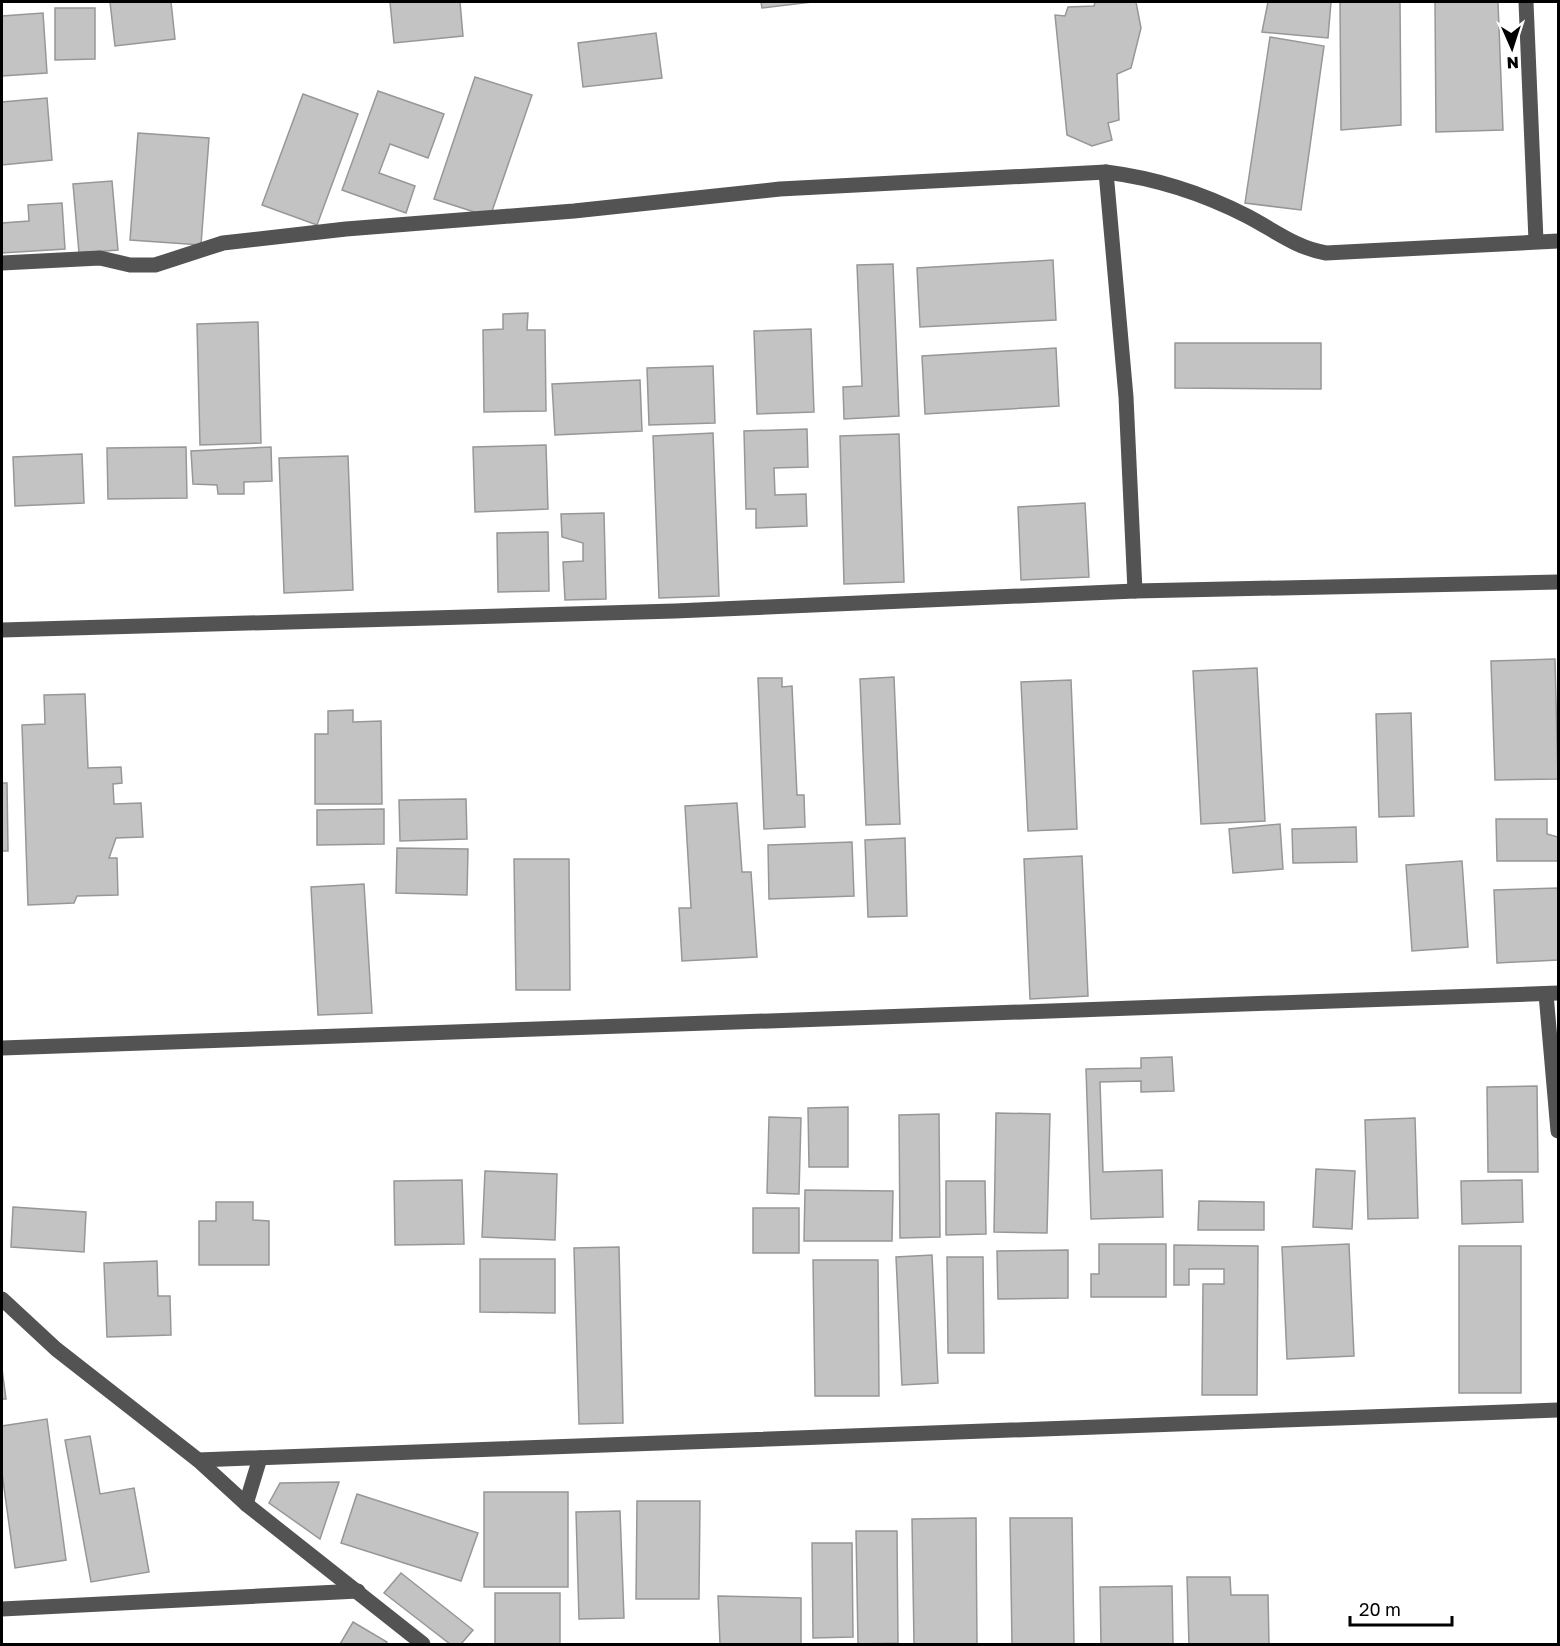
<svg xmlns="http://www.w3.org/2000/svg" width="1560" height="1646" font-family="'Golos Text',sans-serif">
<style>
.building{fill:#c3c3c3;stroke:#979797;stroke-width:1.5}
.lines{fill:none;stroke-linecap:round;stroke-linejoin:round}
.minor{stroke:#535353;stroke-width:15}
</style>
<rect width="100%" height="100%" fill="#fff"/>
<g class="building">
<path d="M110 2H171L175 39 115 46Z"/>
<path d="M390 2H460L463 36 394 43Z"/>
<path d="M761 2H812L762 8Z"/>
<path d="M1095 2H1136L1141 28 1131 68 1117 74 1119 120 1108 123 1112 140 1092 146 1067 135 1055 15 1065 16 1068 7 1094 6Z"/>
<path d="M1268 2H1331L1328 38 1262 32Z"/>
<path d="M1340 2H1400L1401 125 1341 130Z"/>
<path d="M1435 2H1498L1503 130 1436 132Z"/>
<path d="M55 8H95V59L55 60Z"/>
<path d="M43 13 47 73 2 76V16Z"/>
<path d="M656 33 662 78 583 87 578 43Z"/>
<path d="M1270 37 1324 46 1301 210 1245 203Z"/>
<path d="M475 77 532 95 490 217 434 199Z"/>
<path d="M378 91 444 114 428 158 390 144 379 173 415 186 406 213 342 190Z"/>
<path d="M303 94 358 114 317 225 262 205Z"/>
<path d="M47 98 52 160 2 165V102Z"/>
<path d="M138 133 209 138 201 245 130 240Z"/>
<path d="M112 181 118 250 79 253 73 184Z"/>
<path d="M62 203 65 249 2 253V223L29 221 28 205Z"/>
<path d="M1053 260 1056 320 920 327 917 268Z"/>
<path d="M893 264 899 416 844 419 843 387 862 386 857 265Z"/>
<path d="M528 313 527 330H545L546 411 484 412 483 330 503 329V314Z"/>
<path d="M258 322 261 443 200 445 197 324Z"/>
<path d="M811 329 814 412 757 414 754 331Z"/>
<path d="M1175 343H1321V389L1175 388Z"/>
<path d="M1056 348 1059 406 925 414 922 356Z"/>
<path d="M713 366 715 423 649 425 647 368Z"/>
<path d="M640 380 642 431 555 435 552 384Z"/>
<path d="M807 429 808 467 774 468 775 495 806 494 807 526 756 528V509H746L744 431Z"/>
<path d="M713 433 719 596 659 598 653 436Z"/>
<path d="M899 434 904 582 844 584 840 436Z"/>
<path d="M546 445 548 509 475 512 473 447Z"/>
<path d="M186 447 187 498 108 499 107 448Z"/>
<path d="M271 447 272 481 244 482V494H218L217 485 193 484 191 451Z"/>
<path d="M82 454 84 503 15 506 13 457Z"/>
<path d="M348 456 353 590 284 593 279 458Z"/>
<path d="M1085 503 1089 577 1021 580 1018 507Z"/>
<path d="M604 513 606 599 565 600 563 562 583 561V543L562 537 561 514Z"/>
<path d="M548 532 549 591 498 592 497 533Z"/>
<path d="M1555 659 1558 779 1495 780 1491 661Z"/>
<path d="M1257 668 1265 821 1201 824 1193 671Z"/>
<path d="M894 677 900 824 866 825 860 679Z"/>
<path d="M758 678H782V687L792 686 797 795H804L805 827 764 829Z"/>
<path d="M1071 680 1077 829 1028 831 1021 682Z"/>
<path d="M85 694 88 768 121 767 122 783 113 784 114 804 141 803 143 837 116 838 109 858H117L118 895 77 896 74 903 28 905 22 725 45 724 44 695Z"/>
<path d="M353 710V722L381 721 382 804H315V734H328V711Z"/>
<path d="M1411 713 1414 816 1379 817 1376 714Z"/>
<path d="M2 783H7L8 851H2Z"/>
<path d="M466 799 467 839 400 841 399 800Z"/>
<path d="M737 803 742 872H751L757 957 682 961 679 908H691L685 806Z"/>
<path d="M384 809V844L317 845V810Z"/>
<path d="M1496 819H1547V834L1558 837V861H1497Z"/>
<path d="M1280 824 1283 869 1233 873 1229 829Z"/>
<path d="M1356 827 1357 862 1293 863 1292 829Z"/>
<path d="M905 838 907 916 868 917 865 840Z"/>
<path d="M852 842 854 896 769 899 768 845Z"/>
<path d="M397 848 468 849 467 895 396 893Z"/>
<path d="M1082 856 1088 996 1030 999 1024 859Z"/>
<path d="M514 859H569L570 990H516Z"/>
<path d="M1462 861 1468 947 1412 951 1406 865Z"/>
<path d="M364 884 372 1013 318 1015 311 887Z"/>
<path d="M1558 888V960L1497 963 1494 890Z"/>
<path d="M1172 1057 1174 1091 1141 1092V1081L1100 1082 1103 1172 1162 1170 1163 1217 1091 1219 1086 1069 1141 1068V1058Z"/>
<path d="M1537 1086 1538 1172H1488L1487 1087Z"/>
<path d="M848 1107V1167H809L808 1108Z"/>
<path d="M996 1113 1050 1114 1047 1233 994 1232Z"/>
<path d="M939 1114 940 1237 900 1238 899 1115Z"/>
<path d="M769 1117 801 1118 799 1194 767 1193Z"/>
<path d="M1415 1118 1418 1218 1368 1219 1365 1120Z"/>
<path d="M1316 1169 1355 1171 1352 1229 1313 1227Z"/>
<path d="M485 1171 557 1174 555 1240 482 1237Z"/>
<path d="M462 1180 464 1244 395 1245 394 1181Z"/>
<path d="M1522 1180 1523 1222 1462 1224 1461 1181Z"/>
<path d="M946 1181H985L986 1234 946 1235Z"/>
<path d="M805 1190 893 1191 892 1241H804Z"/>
<path d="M1199 1201 1264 1202V1230H1198Z"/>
<path d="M216 1202H253V1220L269 1221V1265H199V1221H216Z"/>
<path d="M13 1207 86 1212 84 1252 11 1247Z"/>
<rect x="753" y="1208" width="46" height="45"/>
<path d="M1099 1244H1166V1297H1091V1274H1099Z"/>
<path d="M1349 1244 1354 1356 1287 1359 1282 1247Z"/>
<path d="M1174 1245 1258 1246 1257 1395H1202L1203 1284H1224V1269H1189V1285H1174Z"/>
<rect x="1459" y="1246" width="62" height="147"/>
<path d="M619 1247 623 1423 579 1424 574 1248Z"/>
<path d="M1068 1250V1298L998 1299 997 1251Z"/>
<path d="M932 1255 938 1383 902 1385 896 1257Z"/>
<path d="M947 1257H983L984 1353H948Z"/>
<path d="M480 1259H555V1313L480 1312Z"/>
<path d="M813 1260H878L879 1396H815Z"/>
<path d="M157 1261 158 1296H170L171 1335 107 1337 104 1263Z"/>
<path d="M2 1369 6 1399H2Z"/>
<path d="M47 1419 66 1560 15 1568 2 1473V1426Z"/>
<path d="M90 1436 100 1494 134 1488 149 1572 91 1582 65 1440Z"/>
<path d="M339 1482 320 1539 269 1503 280 1483Z"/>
<rect x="484" y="1492" width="84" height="95"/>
<path d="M357 1494 478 1533 461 1581 341 1543Z"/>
<path d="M637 1501H700L699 1599H636Z"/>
<path d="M620 1511 624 1618 579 1619 576 1512Z"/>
<path d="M976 1518 977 1644H914L912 1519Z"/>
<path d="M1010 1518H1072L1074 1644H1012Z"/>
<path d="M856 1531H897L898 1643 858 1644Z"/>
<path d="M812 1543H852L853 1637 813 1638Z"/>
<path d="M401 1573 473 1630 461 1644H450L384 1593Z"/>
<path d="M1187 1577H1230L1231 1595H1268L1269 1644H1189Z"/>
<path d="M1172 1586 1173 1644H1101L1100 1587Z"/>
<rect x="495" y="1593" width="65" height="51"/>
<path d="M718 1596 801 1598V1644H720Z"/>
<path d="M353 1622 387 1642 386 1644H340Z"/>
</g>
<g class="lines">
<g class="minor">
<path d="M1526 2 1536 241"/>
<path d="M1106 172 1126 397 1135 591"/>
<path d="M2 263 100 258 130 265H155L223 243 346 229 574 211 780 189 1106 172C1154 178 1204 194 1247 216 1274 230 1296 248 1326 253L1558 241"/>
<path d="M2 630 675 611 1135 591 1558 582"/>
<path d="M1546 994 1558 1131"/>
<path d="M2 1048 1558 993"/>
<path d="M2 1299 56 1349 198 1460 246 1504 423 1644"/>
<path d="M198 1460 1558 1410"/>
<path d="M246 1504 260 1458"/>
<path d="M2 1609 358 1591"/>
</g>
</g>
<rect width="1560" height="1646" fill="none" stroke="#000000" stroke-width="6"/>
<g transform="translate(1512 48) rotate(177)" stroke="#ffffff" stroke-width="4.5" paint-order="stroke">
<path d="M0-4.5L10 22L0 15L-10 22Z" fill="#000000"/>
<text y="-9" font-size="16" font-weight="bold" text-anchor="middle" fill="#000000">N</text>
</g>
<path d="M1350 1616v9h102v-9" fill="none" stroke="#000000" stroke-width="3"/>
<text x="1359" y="1616" font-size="18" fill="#000000" stroke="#ffffff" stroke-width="4.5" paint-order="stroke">20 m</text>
</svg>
